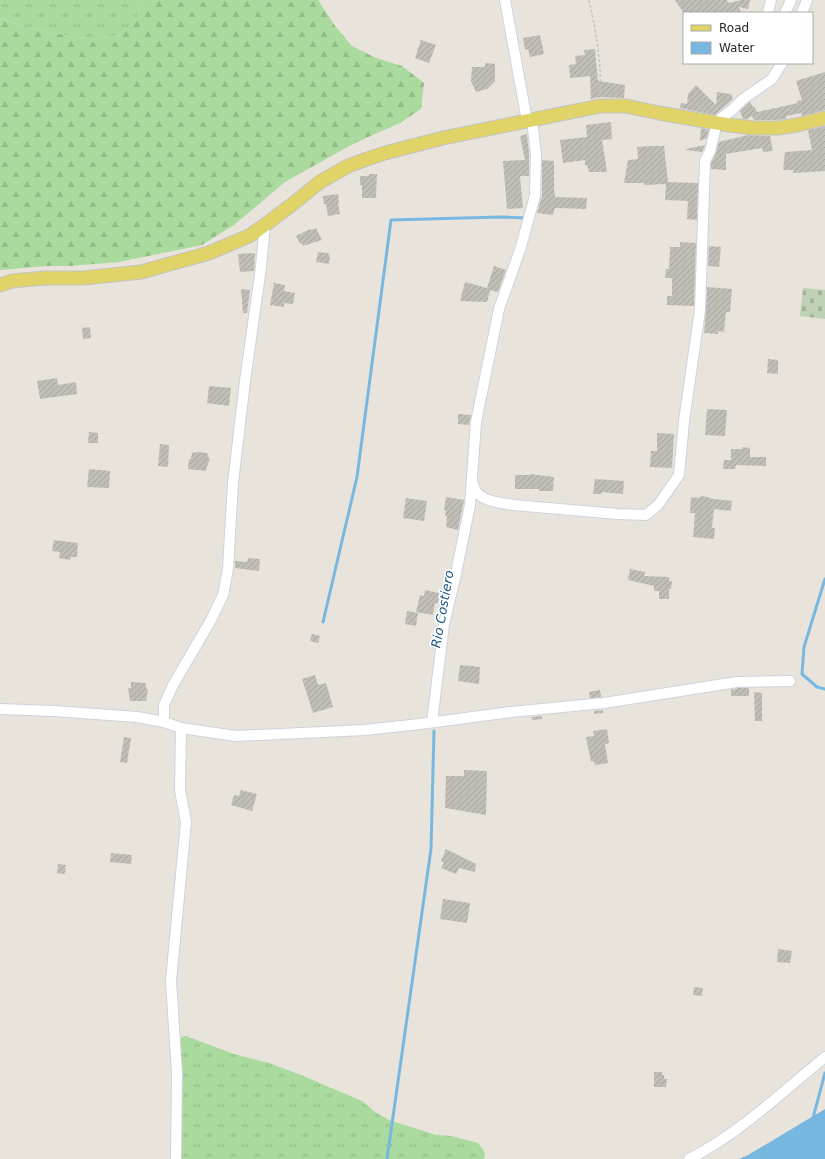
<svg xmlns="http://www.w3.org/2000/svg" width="825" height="1159" font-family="'DejaVu Sans',sans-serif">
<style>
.grass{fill:url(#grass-tufts)}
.forest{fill:url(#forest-firs)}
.cemetery{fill:url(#cemetery-stones)}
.water{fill:#78b8e0}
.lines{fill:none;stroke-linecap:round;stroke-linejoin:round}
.stream{stroke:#78b8e0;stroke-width:3}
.building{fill:url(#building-hatch)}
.minor-casing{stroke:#d0d1df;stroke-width:12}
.major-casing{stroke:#c3c3c3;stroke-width:15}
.path{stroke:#c3c3c3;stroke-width:1.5;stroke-dasharray:3 2;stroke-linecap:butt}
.minor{stroke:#fff;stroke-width:10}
.major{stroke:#e0d368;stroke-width:13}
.labels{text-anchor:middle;stroke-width:3;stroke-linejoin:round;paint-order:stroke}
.water-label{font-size:13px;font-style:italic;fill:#1b5688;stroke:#fff}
</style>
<defs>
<pattern id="grass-tufts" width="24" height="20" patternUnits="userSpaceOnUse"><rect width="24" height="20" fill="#aada9d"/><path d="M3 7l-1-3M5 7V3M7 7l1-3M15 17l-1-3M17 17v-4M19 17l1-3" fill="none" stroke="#92bb87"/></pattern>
<pattern id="forest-firs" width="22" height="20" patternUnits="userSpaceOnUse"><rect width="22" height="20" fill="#aada9d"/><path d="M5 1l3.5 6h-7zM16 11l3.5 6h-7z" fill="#92bb87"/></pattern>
<pattern id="cemetery-stones" width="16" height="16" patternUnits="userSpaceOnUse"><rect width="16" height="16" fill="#bed1b4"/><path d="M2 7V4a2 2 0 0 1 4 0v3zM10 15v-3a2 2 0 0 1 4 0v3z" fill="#a3b39b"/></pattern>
<pattern id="building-hatch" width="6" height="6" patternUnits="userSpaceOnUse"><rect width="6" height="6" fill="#c1beb7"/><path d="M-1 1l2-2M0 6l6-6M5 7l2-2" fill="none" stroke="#a6a39d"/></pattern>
</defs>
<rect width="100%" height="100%" fill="#e9e4db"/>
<g class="grass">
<path d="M0 0H142L137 17 121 35C113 36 104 38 96 38 66 38 28 28 0 18Z"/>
<path d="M186 1036 234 1054 269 1063 301 1075 362 1101 375 1112 389 1120 436 1135 451 1136 478 1143 482 1148 485 1154 484 1159H180V1041L182 1037Z"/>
</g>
<path class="forest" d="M142 0H318L335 26 352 46 376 58 402 66 424 83 421 109 400 123 375 134 351 145 285 182 234 225 202 245 119 262 71 266H47L0 270V18C28 28 66 38 96 38 104 38 113 36 121 35L137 17Z"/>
<path class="cemetery" d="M803 288 825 290V319L800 316Z"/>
<path class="water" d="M825 1109V1159H739L748 1155Z"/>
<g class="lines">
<g class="stream">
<path d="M825 579 804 647 802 674 817 687 825 689"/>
<path d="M323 622 357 477 391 220 500 217 527 218"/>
<path d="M813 1118 825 1073"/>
<path d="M387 1159 431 849 434 731"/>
</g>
</g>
<g class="building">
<path d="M675 0H727L728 3 742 0H750L748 9 739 7 741 13H684Z"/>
<path d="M540 35 544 54 530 57 528 49 525 50 523 38Z"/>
<path d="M421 40 436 45 429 63 415 58Z"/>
<path d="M595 49 598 81 625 85 624 98 600 97 591 99 590 76 570 78 569 65 576 64 575 56 585 55 584 50Z"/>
<path d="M485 63 495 64V81L487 89 476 92 471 81 472 67H485Z"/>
<path d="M825 72V110L802 116 801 113 786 116V119L777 120H754L752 116 747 119H743L740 111 750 102 753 107 754 106 757 112 798 103 797 101 802 100 796 81Z"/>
<path d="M696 85 716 105 717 92 731 94 733 99 715 115 680 108 681 103 687 104 688 94Z"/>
<path d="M611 122 612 139 602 140 607 172H589L587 165H585V160L563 163 560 140 587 137 586 125Z"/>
<path d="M825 126V171L793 173 794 170H783L785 152 812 150 808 130Z"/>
<path d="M701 128 709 130 707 138 700 141Z"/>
<path d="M527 134 529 154V176H520L523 208 507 209 503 161 525 160 520 136Z"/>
<path d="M748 135 770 136 773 151 763 152 762 148 726 154V170L711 169V163L716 153 719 142Z"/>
<path d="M705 145 702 152 686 150V149Z"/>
<path d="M651 146H664L668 182 698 183 697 220 687 219 688 201 665 200 666 184 645 185 644 183H624L628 160 638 159 637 147Z"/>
<path d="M542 160 554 161V188L555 197 587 198 586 209 555 208 553 215 537 213 542 196Z"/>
<path d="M369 174H377L376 198H362V185H360V176H369Z"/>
<path d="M338 194 339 202 338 203 340 214 328 216 326 204H324L323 196Z"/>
<path d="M316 228 322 240 303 246 302 243 300 244 296 236 310 229 311 230Z"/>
<path d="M680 242 696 243 694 306 667 305V296H672V278H665L666 269H669L670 247H680Z"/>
<path d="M709 246 721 247 719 267 708 266Z"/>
<path d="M318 252 328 253 330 257 329 264 316 262Z"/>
<path d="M255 253 254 271 240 272 238 254Z"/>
<path d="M494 266 506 270 498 292 490 290 487 302 460 301 465 282 487 288Z"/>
<path d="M274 283 285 285 284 291 295 293 293 304 284 303V307L270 305Z"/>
<path d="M707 287 732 289 730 312H726L724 332 718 331V334L704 333 706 310Z"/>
<path d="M241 289 250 290 247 313H243Z"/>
<path d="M90 327 91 338 83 339 82 328Z"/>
<path d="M768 359 778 360V374L767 373Z"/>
<path d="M57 378 58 385 76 382 77 394 40 399 37 381Z"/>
<path d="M209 386 231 388 229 406 207 403Z"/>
<path d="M707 409 727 410 725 436 705 435Z"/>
<path d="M458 414 471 415 469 425 458 424Z"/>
<path d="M89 432 98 433V443H88Z"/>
<path d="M657 433 674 434 672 468 650 467 651 451H657Z"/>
<path d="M160 444 169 445 168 467 158 466Z"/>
<path d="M742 447 750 448V457H766V466L736 465 735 469H723L724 460H731V449H742Z"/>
<path d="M198 452 207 453 210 461 208 463 206 471 188 469 189 459H191L192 453Z"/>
<path d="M89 469 110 471 109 488 87 487Z"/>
<path d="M530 474 554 477 553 491H539V489H515V475H530Z"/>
<path d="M595 479 624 481 623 494 602 492V494H593Z"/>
<path d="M700 496 709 497V498L714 499 732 501 731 511 714 509 712 528H715L714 539 693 537 695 513H690L691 497 700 498Z"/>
<path d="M446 497 464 500 458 530 446 527 447 516H445L446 510H444Z"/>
<path d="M406 498 427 501 424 521 403 518Z"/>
<path d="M54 540 78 543 77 557H71L70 560 59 558 60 552 52 551Z"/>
<path d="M248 558 260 559 259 571 235 568V561L247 562Z"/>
<path d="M630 569 645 572 644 576 669 577V581H672L671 589H669V599H659V591H654V586L628 580Z"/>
<path d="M425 590 439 593 438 603H435L433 615 416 612 420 595 424 596Z"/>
<path d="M407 611 418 613 416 626 405 624Z"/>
<path d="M312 634 320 636 318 643 310 641Z"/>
<path d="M460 665 480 667 479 684 458 681Z"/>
<path d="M315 675 318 685 326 683 333 707 313 713 302 679Z"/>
<path d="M131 682 146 683V689H148L146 701H130L128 688H131Z"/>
<path d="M738 688H749V696H731V690Z"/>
<path d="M600 690 601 697 590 698 589 692Z"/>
<path d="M754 692 762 693V721H755Z"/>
<path d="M603 710V713L594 714V711Z"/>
<path d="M542 716V719L532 720 531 717Z"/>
<path d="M607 729 609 743 605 744 608 763 595 765 594 761 591 762 586 737 594 736 593 731Z"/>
<path d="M124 737 131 738 127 763 120 762Z"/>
<path d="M464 770 487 771 486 815 445 808 446 776H464Z"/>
<path d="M241 790 257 794 252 811 231 805 234 795 239 796Z"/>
<path d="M446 849 476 864 475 872 459 868 456 874 441 868 444 863 441 861Z"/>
<path d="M111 853 132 855 131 864 110 862Z"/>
<path d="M58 864 66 865 65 874 57 873Z"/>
<path d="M443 899 470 903 467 923 440 919Z"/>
<path d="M778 949 792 951 790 963 777 962Z"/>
<path d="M694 987 703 988 702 996 693 995Z"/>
<path d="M654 1072H662V1075H664V1079H667L666 1087H654Z"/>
</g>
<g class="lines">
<defs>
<g id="minor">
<path d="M505 0 527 121"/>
<path d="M768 13 771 0"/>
<path d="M785 13 791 0"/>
<path d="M802 13 807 0"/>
<path d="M472 481C473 485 475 490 477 493 486 502 502 503 513 505L618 514 646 515 658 505 679 475 684 421 700 310 705 161 710 151 717 123 720 119 732 110 743 99 772 79 782 63"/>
<path d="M0 709 54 711 137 717 164 722 181 728 236 736 365 730 420 724 511 712 604 703 737 682 790 681"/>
<path d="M164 722V705L173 685 211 620 223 595 228 569 233 483 245 381 261 267 265 225"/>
<path d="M432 722 444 624 455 578 470 505 476 422 499 309 520 250 535 196 536 154 532 120"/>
<path d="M176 1159 177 1073 171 981 186 822 180 790 181 728"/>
<path d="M689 1159C740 1133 781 1093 825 1057"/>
</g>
<path id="major" d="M0 285 12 281 45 278H83L141 272 209 253 249 236 265 225 294 203 320 182 348 166 367 159 385 153 443 138 600 106H626L659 113 729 125 754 128H778L797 125 825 118"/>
</defs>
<use href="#minor" class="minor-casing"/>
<use href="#major" class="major-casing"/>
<path class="path" d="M589 0C596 32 602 63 600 96"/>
<use href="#minor" class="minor"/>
<use href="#major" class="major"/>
</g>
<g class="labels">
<g class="water-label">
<text transform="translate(442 609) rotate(-80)" y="5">Rio Costiero</text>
</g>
</g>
<rect x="683" y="12" width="130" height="52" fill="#ffffff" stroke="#a9a9a9"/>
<rect x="691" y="25" width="20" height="6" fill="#e0d368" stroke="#a9a9a9"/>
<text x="719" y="32" font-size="12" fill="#282828">Road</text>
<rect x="691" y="42" width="20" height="12" fill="#78b8e0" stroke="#a9a9a9"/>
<text x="719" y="52" font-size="12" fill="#282828">Water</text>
</svg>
